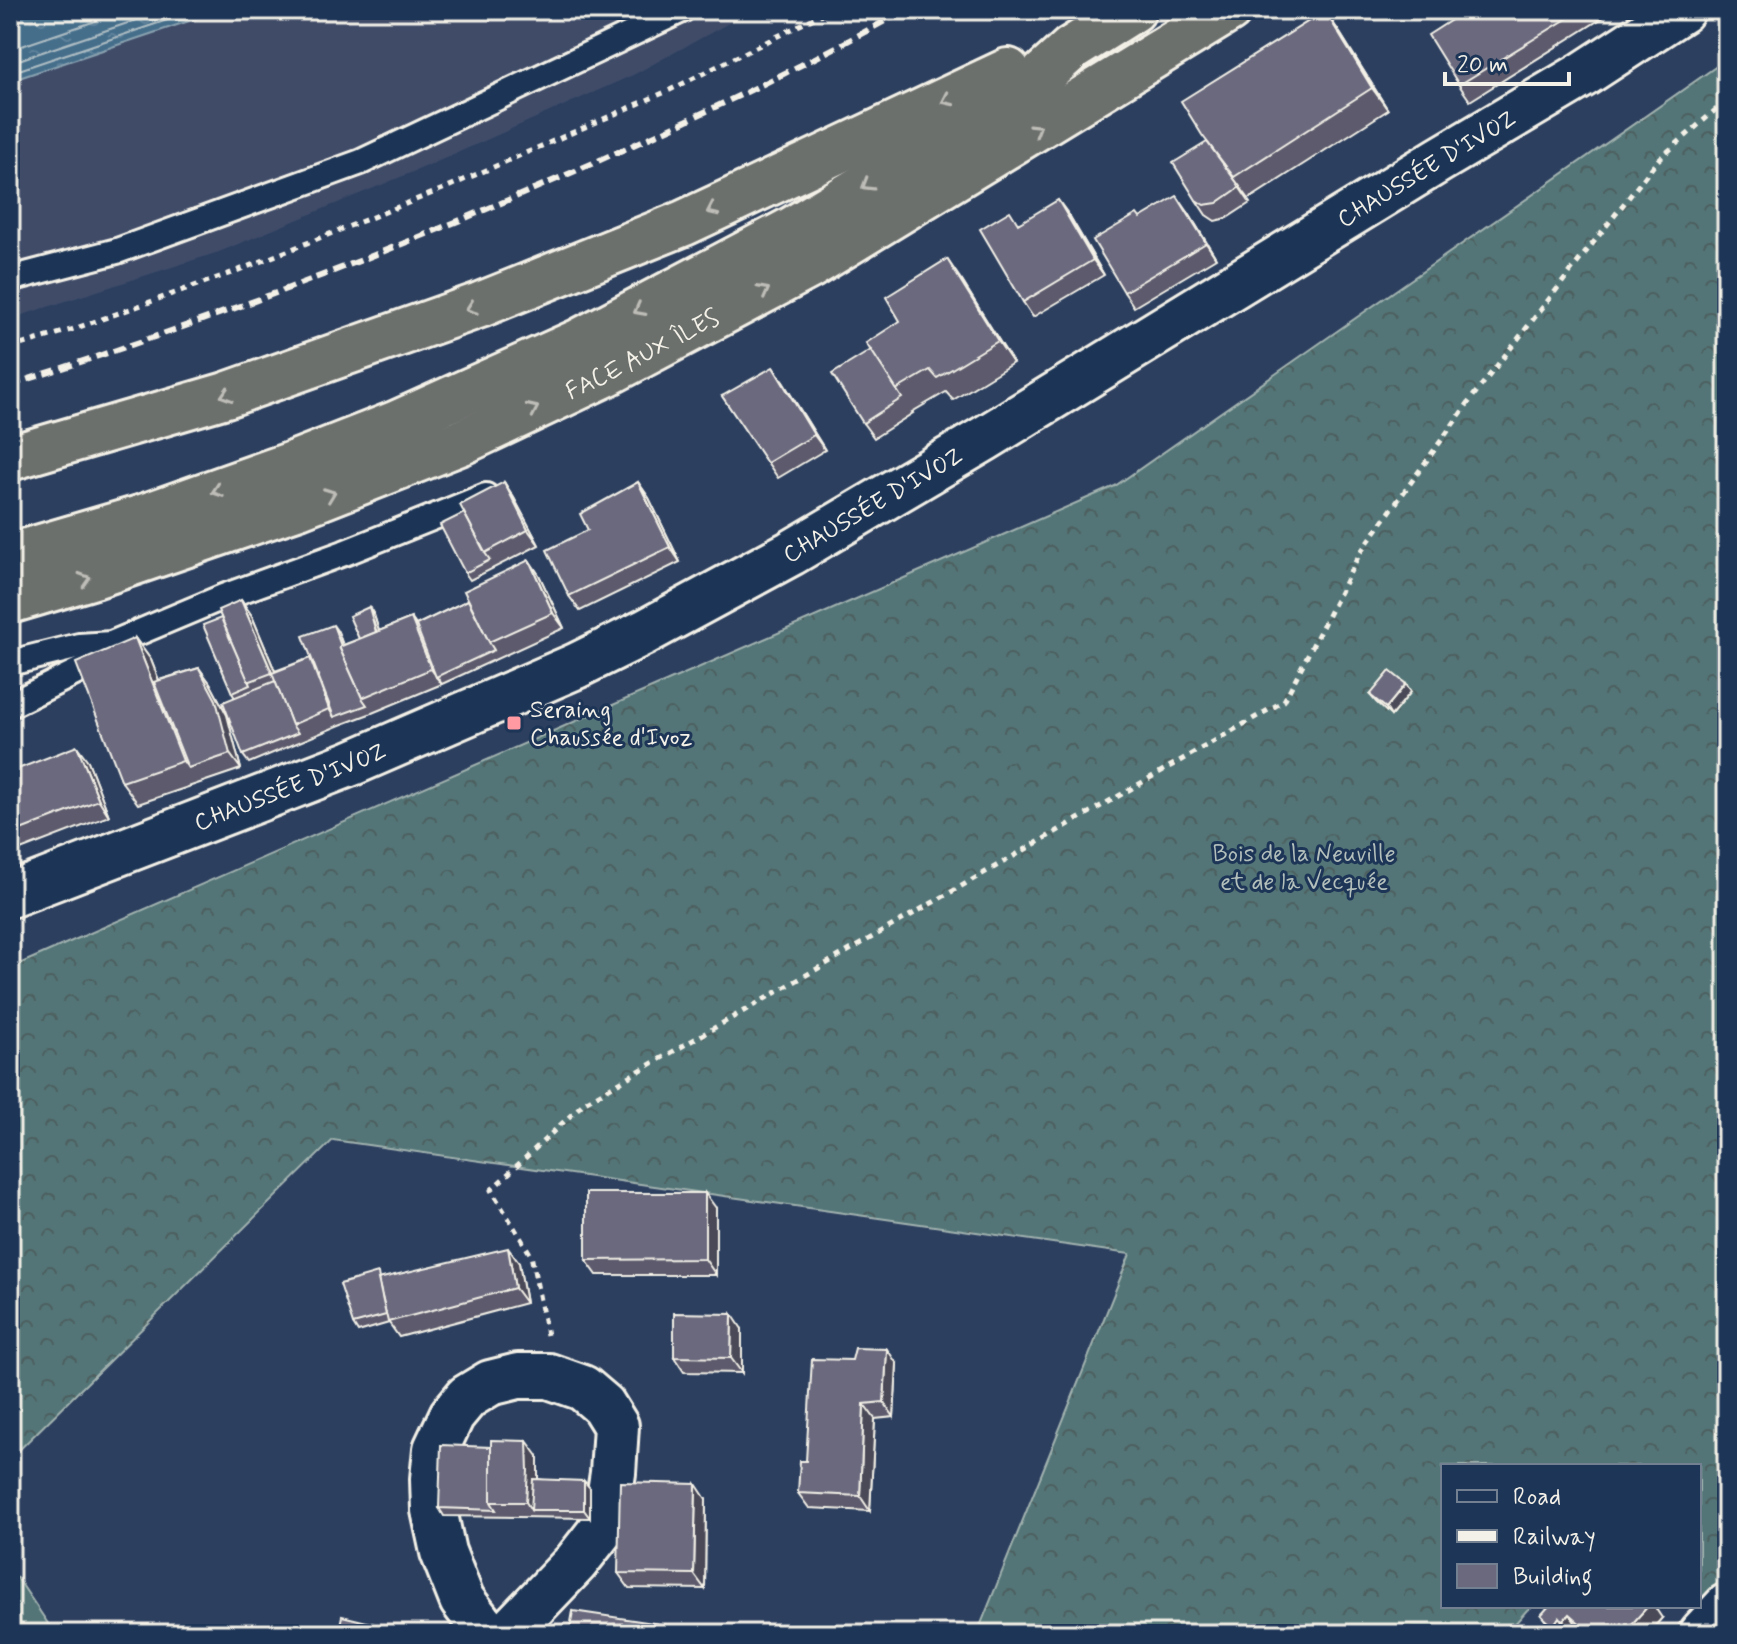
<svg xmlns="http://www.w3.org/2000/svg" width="1737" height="1644" font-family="Mynerve,sans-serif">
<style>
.built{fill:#3f4c68}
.grass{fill:url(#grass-tufts);stroke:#a3b3b0;stroke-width:2}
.forest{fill:url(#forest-crowns);stroke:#a3b3b0;stroke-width:2}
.water{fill:url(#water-ripples);stroke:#8aa2b0;stroke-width:2}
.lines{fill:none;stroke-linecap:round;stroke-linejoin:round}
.shore{stroke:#aebdc3;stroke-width:2}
.lane-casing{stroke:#f4f1e8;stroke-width:30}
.street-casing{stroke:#f4f1e8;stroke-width:50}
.secondary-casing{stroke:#f4f1e8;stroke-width:50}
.highway-casing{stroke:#f4f1e8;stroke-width:50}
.path{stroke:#f4f1e8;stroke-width:5;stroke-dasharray:6 6;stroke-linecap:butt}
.lane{stroke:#1d3557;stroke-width:24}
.street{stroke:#1d3557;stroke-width:44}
.secondary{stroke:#1d3557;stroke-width:44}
.highway{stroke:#6c706d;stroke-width:44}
.rail{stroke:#f4f1e8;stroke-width:6;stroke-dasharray:12 6;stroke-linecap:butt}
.wall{fill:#5b5a6c;stroke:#f4f1e8;stroke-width:2}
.shaded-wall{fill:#4a4a58;stroke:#f4f1e8;stroke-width:2}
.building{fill:#6a697e;stroke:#f4f1e8;stroke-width:2}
.oneway{stroke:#bebdb7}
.poi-dot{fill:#ff9aa2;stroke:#1d3557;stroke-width:3}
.labels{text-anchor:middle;stroke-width:6;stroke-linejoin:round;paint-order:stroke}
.street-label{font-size:24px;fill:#f4f1e8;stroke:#1d3557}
.poi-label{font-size:24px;fill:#f4f1e8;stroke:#1d3557;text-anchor:start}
.park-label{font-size:24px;fill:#b3bfbb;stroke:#1d3557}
</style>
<defs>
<pattern id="grass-tufts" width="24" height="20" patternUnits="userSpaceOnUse" patternTransform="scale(2)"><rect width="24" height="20" fill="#527577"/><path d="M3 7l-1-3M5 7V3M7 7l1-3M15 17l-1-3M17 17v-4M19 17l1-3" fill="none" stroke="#4e5e5e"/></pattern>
<pattern id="forest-crowns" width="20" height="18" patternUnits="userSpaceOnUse" patternTransform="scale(2)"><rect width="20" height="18" fill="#527577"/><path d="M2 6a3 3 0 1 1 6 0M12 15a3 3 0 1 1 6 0" fill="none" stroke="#4e5e5e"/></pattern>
<pattern id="water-ripples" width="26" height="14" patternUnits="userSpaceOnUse" patternTransform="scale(2)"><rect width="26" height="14" fill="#446e8b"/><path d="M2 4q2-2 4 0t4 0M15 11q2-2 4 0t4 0" fill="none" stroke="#60839b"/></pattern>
</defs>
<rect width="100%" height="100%" fill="#2c3f5f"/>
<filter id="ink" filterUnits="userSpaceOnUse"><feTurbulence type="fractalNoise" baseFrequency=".0125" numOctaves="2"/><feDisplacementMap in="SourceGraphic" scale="16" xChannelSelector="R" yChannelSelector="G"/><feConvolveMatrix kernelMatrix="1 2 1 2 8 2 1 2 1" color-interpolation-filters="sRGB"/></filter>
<g filter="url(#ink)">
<path class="built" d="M222 10H753L633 75 432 164 219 252 10 319V82Z"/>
<path class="grass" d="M10 1567 55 1634H10Z"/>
<path class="forest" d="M1727 59V1634L1697 1606H1699V1466H1443V1606H1534L1527 1610 1506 1634H977L1130 1254 333 1140 10 1459V968L1115 486Z"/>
<path class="water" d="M10 10H222L10 81Z"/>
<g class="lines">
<g class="shore">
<path d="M10 50 128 10"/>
<path d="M10 63 166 10"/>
<path d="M10 73 197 10"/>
</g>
<defs>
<g id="lane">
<path d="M10 279 117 251 361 162 682 10"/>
<path d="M10 663 79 646 111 644 223 597 344 553 486 496"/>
<path d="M10 705 91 665 104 652"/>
</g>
<g id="street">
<path d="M488 1634 462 1600 443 1552 434 1510 433 1479 436 1449 452 1415 467 1397 490 1383 518 1376H549L583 1388 603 1405 616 1426 613 1473 605 1525 576 1562 507 1634"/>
<path d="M1701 1634 1727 1606"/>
</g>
<g id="secondary">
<path id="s1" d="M10 895 352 763 576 666 645 632 791 553 984 439 1439 160 1584 74 1682 10"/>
</g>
<g id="highway">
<path d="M10 458 226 395 480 305 684 223 1008 71"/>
<path d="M10 556 140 518 290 465 395 424 580 341 791 230 1029 87 1071 49 1133 10"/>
<path id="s2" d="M10 601 94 576 299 506 462 442 608 373 810 266 1229 10"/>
</g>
</defs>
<use href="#lane" class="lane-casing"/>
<use href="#street" class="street-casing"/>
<use href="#secondary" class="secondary-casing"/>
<use href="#highway" class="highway-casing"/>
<g class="path">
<path d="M10 348 71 330 234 272 443 189 670 90 830 10"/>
<path d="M547 1335 531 1255 491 1190 585 1102 1284 701 1360 553 1474 395 1658 160 1727 100"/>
</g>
<use href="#lane" class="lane"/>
<use href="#street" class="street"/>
<use href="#secondary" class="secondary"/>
<use href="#highway" class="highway"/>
<path class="rail" d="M10 385C211 321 407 246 600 160 703 114 806 65 905 10"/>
</g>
<g class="wall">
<path d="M1467 10H1615L1470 101 1459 85Z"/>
<path d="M1325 11 1340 33 1388 110 1249 199 1227 169 1250 203 1227 218 1215 221 1206 215 1196 200 1207 142Z"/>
<path d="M1188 212 1216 258 1134 307 1124 292 1140 218Z"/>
<path d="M1069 215 1104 275 1033 317 1023 302 1018 223Z"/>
<path d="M962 281 1013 363 953 400 946 392 912 412 913 413 874 438 863 423 871 350Z"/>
<path d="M783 382 825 450 778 478 722 396Z"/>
<path d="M504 482 514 498 539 545 470 580 465 573Z"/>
<path d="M638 482 649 498 680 562 580 611 569 596 588 530Z"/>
<path d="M529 560 539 575 564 628 442 684 372 713 340 725 249 763 243 755 235 698 232 693 221 618 241 600 252 616 275 671 310 658 314 665 338 632 343 645 359 639 369 607 374 615 379 631 411 618 416 625 468 600Z"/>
<path d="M135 638 151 660 159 680 199 668 210 683 227 715 241 769 138 804 122 782Z"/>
<path d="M1406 684 1411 692 1391 716 1376 702 1370 695Z"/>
<path d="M88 761 109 816 10 854V772Z"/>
<path d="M716 1208V1275H597L586 1260Z"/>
<path d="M519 1263 526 1303 399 1337 389 1323 358 1332 353 1324 381 1279Z"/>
<path d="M742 1329V1373L684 1372 674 1357Z"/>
<path d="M897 1364 894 1417 875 1419 870 1511 809 1508 798 1493 806 1461Z"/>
<path d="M538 1456V1479L590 1488V1518L444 1516 439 1508Z"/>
<path d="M706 1499 705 1589 629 1588 618 1573Z"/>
<path d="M1541 1615 1662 1618 1648 1634H1585L1580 1629 1576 1634 1570 1632 1569 1634H1556Z"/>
</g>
<g class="shaded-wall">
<path d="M1325 11 1340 33 1388 110 1372 88Z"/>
<path d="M1177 196 1188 212 1216 258 1206 243Z"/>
<path d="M1058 200 1069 215 1104 275 1093 260Z"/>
<path d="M947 259 962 281 1013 363 998 341Z"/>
<path d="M773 367 783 382 825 450 814 435Z"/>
<path d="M504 482 514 498 539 545 528 530Z"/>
<path d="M638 482 649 498 680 562 670 547Z"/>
<path d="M529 560 539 575 564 628 553 613Z"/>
<path d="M241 600 252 616 282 688 272 673Z"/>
<path d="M369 607 374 615 384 648 379 640Z"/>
<path d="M411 618 421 633 436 677 442 684 431 669Z"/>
<path d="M333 625 338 632 349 662 344 654Z"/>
<path d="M135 638 151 660 192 766 188 768 183 761Z"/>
<path d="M310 658 320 673 334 717 329 709Z"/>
<path d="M199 668 210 683 227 715 241 769 230 754Z"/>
<path d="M1406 684 1411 692 1391 716 1386 708Z"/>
<path d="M77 746 88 761 109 816 99 800Z"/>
<path d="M705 1193 716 1208V1275L705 1259Z"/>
<path d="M508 1248 519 1263 526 1303 515 1288Z"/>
<path d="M732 1314 742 1329V1373L731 1358Z"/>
<path d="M887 1349 897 1364 894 1417 884 1402Z"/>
<path d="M864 1404 875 1419 870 1511 860 1496Z"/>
<path d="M527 1441 538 1456V1486L531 1510 526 1502Z"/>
<path d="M584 1481 590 1488V1518L584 1510Z"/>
<path d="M696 1484 706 1499 705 1589 694 1574Z"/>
<path d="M1648 1606H1654L1662 1618 1648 1634H1623Z"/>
<path d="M1569 1614 1580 1629 1576 1634H1574L1564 1620Z"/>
<path d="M1559 1617 1570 1632 1569 1634H1558L1553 1626Z"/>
</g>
<g class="building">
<path d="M1467 10H1581L1459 85 1428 35Z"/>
<path d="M1325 11 1372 88 1234 177 1202 135 1181 101Z"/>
<path d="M1207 142 1240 187 1217 203 1204 205 1196 200 1173 163Z"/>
<path d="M1177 196 1206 243 1124 292 1093 240 1137 214 1140 218Z"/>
<path d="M1058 200 1093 260 1023 302 980 229 1010 211 1018 224Z"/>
<path d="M947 259 998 341 937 378 930 370 896 390 866 343 900 321 886 297Z"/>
<path d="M871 350 902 398 863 423 832 374Z"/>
<path d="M773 367 814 435 767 463 722 396Z"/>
<path d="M504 482 528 530 485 553 460 505Z"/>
<path d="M638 482 670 547 569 596 547 550 588 530 580 514Z"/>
<path d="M464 513 485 553 490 560 465 573 440 525Z"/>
<path d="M529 560 553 613 489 642 464 591Z"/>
<path d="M241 600 272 673 248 682 218 610Z"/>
<path d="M468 600 489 642 494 650 436 677 416 625Z"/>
<path d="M369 607 376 632 359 639 349 616Z"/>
<path d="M221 618 250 685 232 693 203 625Z"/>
<path d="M411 618 431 669 362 698 339 647Z"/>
<path d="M333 625 341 646 339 647 362 698 367 705 334 717 303 636Z"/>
<path d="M135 638 183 761 122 782 76 663Z"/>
<path d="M310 658 329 709 292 725 272 673Z"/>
<path d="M199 668 216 700 230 754 188 768 154 682Z"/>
<path d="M1390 671 1406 684 1386 708 1370 695Z"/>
<path d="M275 681 292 725 298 733 243 755 223 702Z"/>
<path d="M77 746 99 800 10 834V772Z"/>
<path d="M586 1193H705V1259L586 1260Z"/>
<path d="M508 1248 515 1288 388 1322 378 1279Z"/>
<path d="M378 1273 379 1279H378L386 1315 353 1324 340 1284Z"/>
<path d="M674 1313 732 1314 731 1358 674 1357Z"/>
<path d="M855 1348 887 1349 884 1402 864 1404 860 1496 798 1493 800 1461H806L812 1359 852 1360Z"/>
<path d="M491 1440 527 1441 528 1471 526 1502H491Z"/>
<path d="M441 1445 491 1447V1502L496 1510 439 1508Z"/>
<path d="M533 1479 584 1481V1510H531Z"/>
<path d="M620 1482 696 1484 694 1574 618 1573Z"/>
<path d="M1549 1606H1648L1623 1634H1592L1569 1614 1564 1620 1559 1617 1553 1626 1541 1615Z"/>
<path d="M573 1611 694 1629 693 1634H569Z"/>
<path d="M342 1616 396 1629 395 1634H338Z"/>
</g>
<defs><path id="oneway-chevron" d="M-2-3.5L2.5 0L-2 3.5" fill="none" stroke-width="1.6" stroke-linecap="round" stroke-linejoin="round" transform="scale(2)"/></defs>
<g class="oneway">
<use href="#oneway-chevron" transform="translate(947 100) rotate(155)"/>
<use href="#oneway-chevron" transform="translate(1036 129) rotate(-31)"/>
<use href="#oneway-chevron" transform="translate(867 185) rotate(149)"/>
<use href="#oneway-chevron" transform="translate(712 210) rotate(155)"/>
<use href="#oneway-chevron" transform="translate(764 291) rotate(-28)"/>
<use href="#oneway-chevron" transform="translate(471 308) rotate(160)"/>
<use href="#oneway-chevron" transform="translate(639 310) rotate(152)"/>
<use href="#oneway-chevron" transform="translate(226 395) rotate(162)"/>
<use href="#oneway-chevron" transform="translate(533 409) rotate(-25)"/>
<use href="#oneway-chevron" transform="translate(217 491) rotate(161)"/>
<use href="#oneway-chevron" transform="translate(330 494) rotate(-21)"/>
<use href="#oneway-chevron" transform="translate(85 579) rotate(-17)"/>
</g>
</g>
<rect class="poi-dot" x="506" y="715" width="16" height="16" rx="4"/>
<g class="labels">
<g class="street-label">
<text dy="8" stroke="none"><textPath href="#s1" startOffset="1596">CHAUSSÉE D'IVOZ</textPath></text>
<text dy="8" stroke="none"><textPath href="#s2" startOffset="680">FACE AUX ÎLES</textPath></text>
<text dy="8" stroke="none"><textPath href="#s1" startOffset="948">CHAUSSÉE D'IVOZ</textPath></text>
<text dy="8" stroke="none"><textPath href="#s1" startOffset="300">CHAUSSÉE D'IVOZ</textPath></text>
</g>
<g class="poi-label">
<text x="530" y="717">Seraing<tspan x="530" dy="28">Chaussée d'Ivoz</tspan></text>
</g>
<g class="park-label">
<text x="1304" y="861">Bois de la Neuville<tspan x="1304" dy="28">et de la Vecquée</tspan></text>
</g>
</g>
<rect width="1737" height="1644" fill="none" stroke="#1d3557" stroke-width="40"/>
<rect x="20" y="20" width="1697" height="1604" fill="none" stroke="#f4f1e8" stroke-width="3" filter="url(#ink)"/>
<rect x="1441" y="1464" width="260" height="144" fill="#1d3557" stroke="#738091" stroke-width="2"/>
<rect x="1457" y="1490" width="40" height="12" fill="#1d3557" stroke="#738091" stroke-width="2"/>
<text x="1513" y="1504" font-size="24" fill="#f4f1e8">Road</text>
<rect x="1457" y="1530" width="40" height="12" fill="#f4f1e8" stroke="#738091" stroke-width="2"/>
<text x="1513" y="1544" font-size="24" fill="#f4f1e8">Railway</text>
<rect x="1457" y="1564" width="40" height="24" fill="#6a697e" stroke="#738091" stroke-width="2"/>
<text x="1513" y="1584" font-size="24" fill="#f4f1e8">Building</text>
<path d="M1445 72v12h124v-12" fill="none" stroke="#f4f1e8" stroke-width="4"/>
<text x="1457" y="72" font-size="24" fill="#f4f1e8" stroke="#1d3557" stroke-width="6" paint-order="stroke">20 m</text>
</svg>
